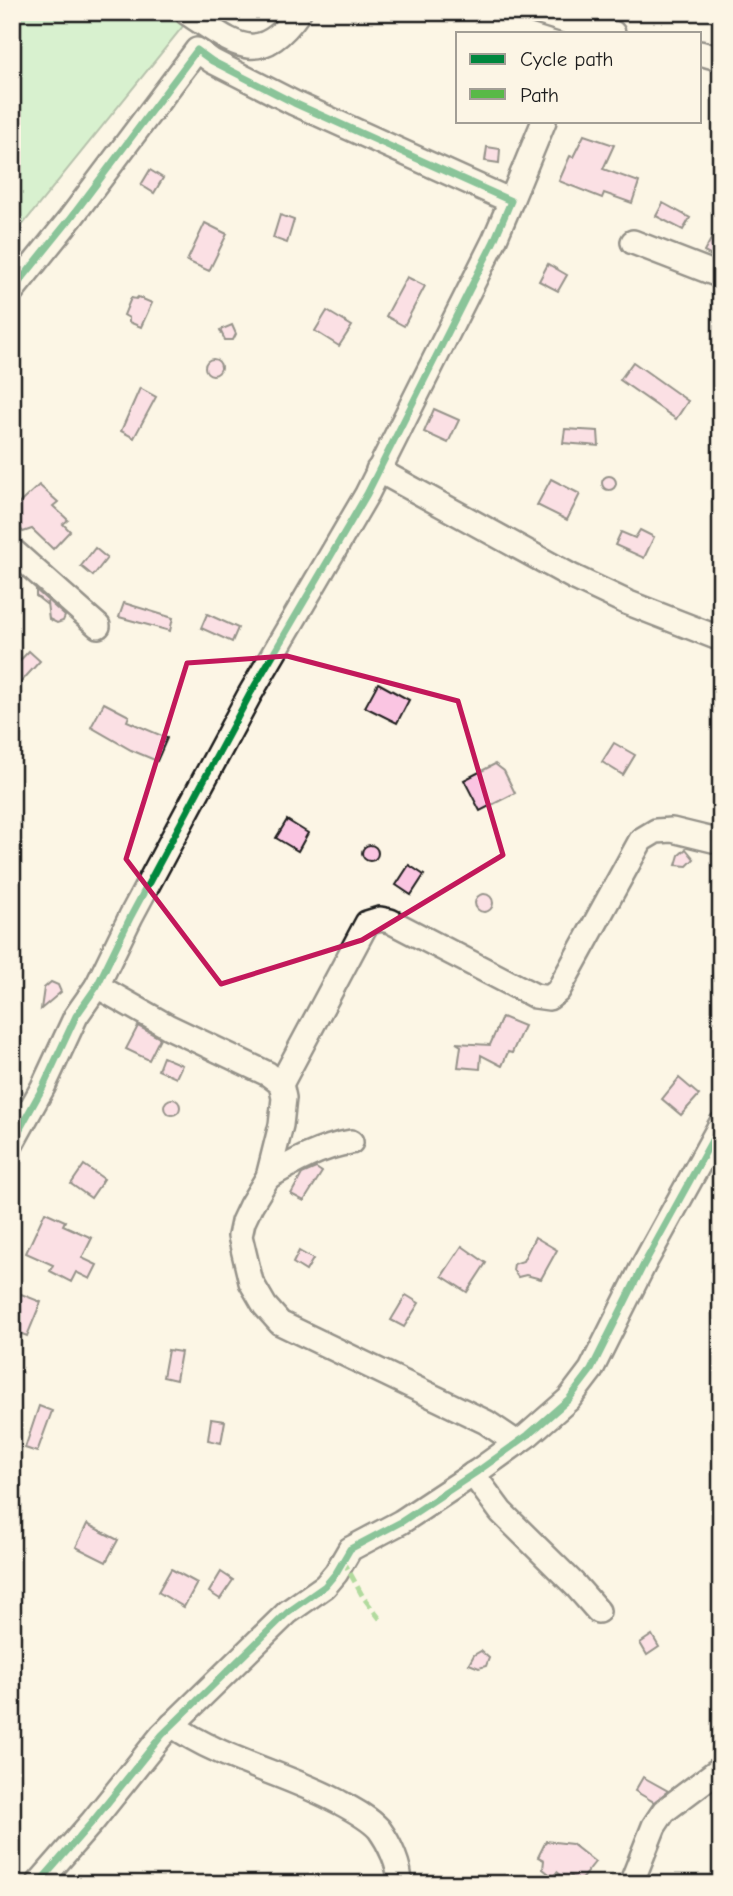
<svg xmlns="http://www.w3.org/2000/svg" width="733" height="1896" font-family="'Comic Neue',sans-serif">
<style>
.green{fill:#aeecb3;stroke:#658468;stroke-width:2}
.building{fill:#fac5e2;stroke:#1c1c1c;stroke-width:2}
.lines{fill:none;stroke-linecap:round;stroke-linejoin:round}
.minor-casing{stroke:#1c1c1c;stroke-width:28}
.minor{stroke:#fcf5e5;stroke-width:23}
.quiet{stroke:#58b947;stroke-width:5;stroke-dasharray:10 5;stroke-linecap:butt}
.cycleway-casing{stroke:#fcf5e5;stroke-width:11}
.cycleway{stroke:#00873e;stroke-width:7}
.marked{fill:none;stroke:#c2185b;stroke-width:5;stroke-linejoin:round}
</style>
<rect width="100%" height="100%" fill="#fcf5e5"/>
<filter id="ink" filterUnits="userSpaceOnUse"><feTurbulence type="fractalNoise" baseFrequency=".0143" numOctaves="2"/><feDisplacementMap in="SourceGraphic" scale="14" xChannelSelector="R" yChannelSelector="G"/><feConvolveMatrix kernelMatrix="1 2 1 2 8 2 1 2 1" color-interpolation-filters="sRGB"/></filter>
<g filter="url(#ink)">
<path class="green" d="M12 12H165L184 25 12 238Z"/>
<g class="building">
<path d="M584 135 614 145 603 169 639 182 632 203 604 193 602 198 559 181 570 156 573 157Z"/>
<path d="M487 147 500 149 499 163 485 161Z"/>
<path d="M150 170 163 178 154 193 141 185Z"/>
<path d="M663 203 690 218 683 230 656 216Z"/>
<path d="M280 215 294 220 287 243 273 238Z"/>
<path d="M721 221V261L704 252Z"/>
<path d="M205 223 227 234 209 271 187 261Z"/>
<path d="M548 264 567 275 558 291 539 281Z"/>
<path d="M407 277 425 286 404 326 386 316Z"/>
<path d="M138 297 152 303 141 327 129 322V318L124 315 131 298 136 299Z"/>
<path d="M327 311 352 326 339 346 315 331Z"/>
<path d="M232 325 236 334 233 340H225L220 330Z"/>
<circle cx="213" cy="367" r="8"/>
<path d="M633 362 688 401 676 419 620 380Z"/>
<path d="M140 388 156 397 134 438 121 431Z"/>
<path d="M434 409 459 420 448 443 424 432Z"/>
<path d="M565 429 598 431 599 446 563 443Z"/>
<circle cx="609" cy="483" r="7"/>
<path d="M551 479 580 494 567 520 537 505Z"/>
<path d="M39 485 58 502 53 506 68 520 63 524 70 531 53 549 32 529 23 532 12 519V510Z"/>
<path d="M640 530 654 537 644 558 615 545 621 532 635 538Z"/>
<path d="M95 548 107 558 93 576 81 566Z"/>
<path d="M36 590 65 616 63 621 57 623 49 619 47 603 46 604 36 596Z"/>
<path d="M124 603 173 618 170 631 119 617Z"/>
<path d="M207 614 238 628 232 642 201 628Z"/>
<path d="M29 651 40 661 12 692V669Z"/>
<path d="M378 683 409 700 397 723 365 707Z"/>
<path d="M104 703 129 716 127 721 167 738 157 761 131 750 91 727Z"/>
<path d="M614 743 635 755 623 775 602 762Z"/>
<path d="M495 764 504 771 515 793 480 811 464 780Z"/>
<path d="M287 820 308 833 298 851 276 838Z"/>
<circle cx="370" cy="853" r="8"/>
<path d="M686 849 694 859 687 866 676 865 679 855Z"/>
<path d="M409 865 424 875 411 895 396 885Z"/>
<circle cx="484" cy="903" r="9"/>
<path d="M51 982 58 985 61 992 41 1009 44 988Z"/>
<path d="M502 1017 524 1026 512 1053 508 1052 502 1066 481 1055 480 1069 458 1067 461 1046 456 1043 490 1045Z"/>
<path d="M138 1026 160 1038 149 1060 126 1049Z"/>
<path d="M163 1057 182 1065 176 1078 158 1070Z"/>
<path d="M679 1078 699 1095 681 1115 662 1099Z"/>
<circle cx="172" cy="1107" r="8"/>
<path d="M84 1165 104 1179 91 1198 71 1184Z"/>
<path d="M316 1168 322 1172 304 1201 291 1194 302 1174Z"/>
<path d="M45 1212 65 1221 63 1225 92 1238 82 1258 97 1265 90 1279 76 1272 71 1282 50 1271 53 1265 26 1253Z"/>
<path d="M535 1237 557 1250 541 1279 526 1275 518 1277 513 1270 514 1264 523 1261Z"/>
<path d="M462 1246 486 1263 467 1292 442 1276Z"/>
<path d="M299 1251 313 1259 306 1271 293 1263Z"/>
<path d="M16 1292 41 1302 27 1336 12 1330V1302Z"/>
<path d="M406 1295 419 1303 404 1327 391 1320Z"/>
<path d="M168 1350 181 1352 176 1380 163 1377Z"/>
<path d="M39 1406 52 1411 37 1452 25 1448Z"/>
<path d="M211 1419 225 1421 221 1443 208 1440Z"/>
<path d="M87 1524 118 1540 106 1562 76 1547Z"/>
<path d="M171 1569 197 1583 184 1607 158 1592Z"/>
<path d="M221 1572 233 1580 220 1599 209 1592Z"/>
<path d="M652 1635 659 1647 647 1655 640 1643Z"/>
<path d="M481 1651 489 1658 486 1666 479 1668 469 1664 474 1655Z"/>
<path d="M643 1777 668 1791 654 1802 635 1791Z"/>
<path d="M546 1841 572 1844 595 1862 579 1882 571 1876 567 1880 557 1872 553 1877 543 1869 544 1860 538 1857Z"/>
</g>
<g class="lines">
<defs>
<g id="minor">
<path d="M537 12 585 27 592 12"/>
<path d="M187 13C234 43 258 70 299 12"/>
<path d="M582 33 585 27 613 33"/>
<path d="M700 53 721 59"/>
<path d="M511 201 544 121"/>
<path d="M633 242 721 276"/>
<path d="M12 291 70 219 197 50 212 61 294 103 511 201 494 241 367 494 250 694 131 916 97 986 76 1016 43 1087 12 1143"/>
<path d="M378 470 573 577 626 602 721 639"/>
<path d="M12 550 98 626"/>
<path d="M97 986 169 1027 268 1074 281 1084 284 1098 281 1125 268 1177 251 1205 243 1222 240 1236 251 1282 265 1306 280 1323 486 1422 517 1443"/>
<path d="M281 1084 367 923 380 919 390 921 535 996 549 998 558 991 641 840 656 831 672 830 721 842"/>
<path d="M268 1177C294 1162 320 1147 351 1142"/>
<path d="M473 1474 501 1512 576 1586 598 1611"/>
<path d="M172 1725C222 1760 285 1773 339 1802 352 1809 369 1818 379 1829 390 1844 400 1866 400 1884"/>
<path d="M38 1884 93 1821 162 1735 288 1612 325 1586 336 1573 350 1549 401 1522 478 1471 528 1435 569 1399 591 1370 644 1264 721 1124"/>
<path d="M631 1884 654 1826 664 1811 721 1768"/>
</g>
</defs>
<use href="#minor" class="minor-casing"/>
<use href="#minor" class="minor"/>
<path class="quiet" d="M343 1560 363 1597 380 1619"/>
<defs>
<g id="cycleway">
<path d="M12 291 70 219 197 50 212 61 294 103 511 201 494 241 367 494 250 694 131 916 97 986 76 1016 43 1087 12 1143"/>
<path d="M38 1884 93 1821 162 1735 288 1612 325 1586 336 1573 350 1549 401 1522 478 1471 528 1435 569 1399 591 1370 644 1264 721 1124"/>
</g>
</defs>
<use href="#cycleway" class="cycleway-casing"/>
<use href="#cycleway" class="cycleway"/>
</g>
</g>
<path d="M0 0H733V1896H0ZM287 656 458 701 503 855 362 940 221 984 126 859 187 663Z" fill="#fcf5e5" fill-opacity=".55" fill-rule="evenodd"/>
<path class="marked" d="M287 656 458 701 503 855 362 940 221 984 126 859 187 663Z"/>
<rect width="733" height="1896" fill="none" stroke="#fcf5e5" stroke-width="42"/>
<rect x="21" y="21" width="691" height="1854" fill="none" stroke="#1c1c1c" stroke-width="2.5" filter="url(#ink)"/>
<rect x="456" y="32" width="245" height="91" fill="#fcf5e5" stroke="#a29e95" stroke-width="2"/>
<rect x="470" y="54" width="35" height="10" fill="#00873e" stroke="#a29e95" stroke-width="2"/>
<text x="520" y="66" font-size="21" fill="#1c1c1c">Cycle path</text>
<rect x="470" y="89" width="35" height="10" fill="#58b947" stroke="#a29e95" stroke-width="2"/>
<text x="520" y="102" font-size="21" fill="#1c1c1c">Path</text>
</svg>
